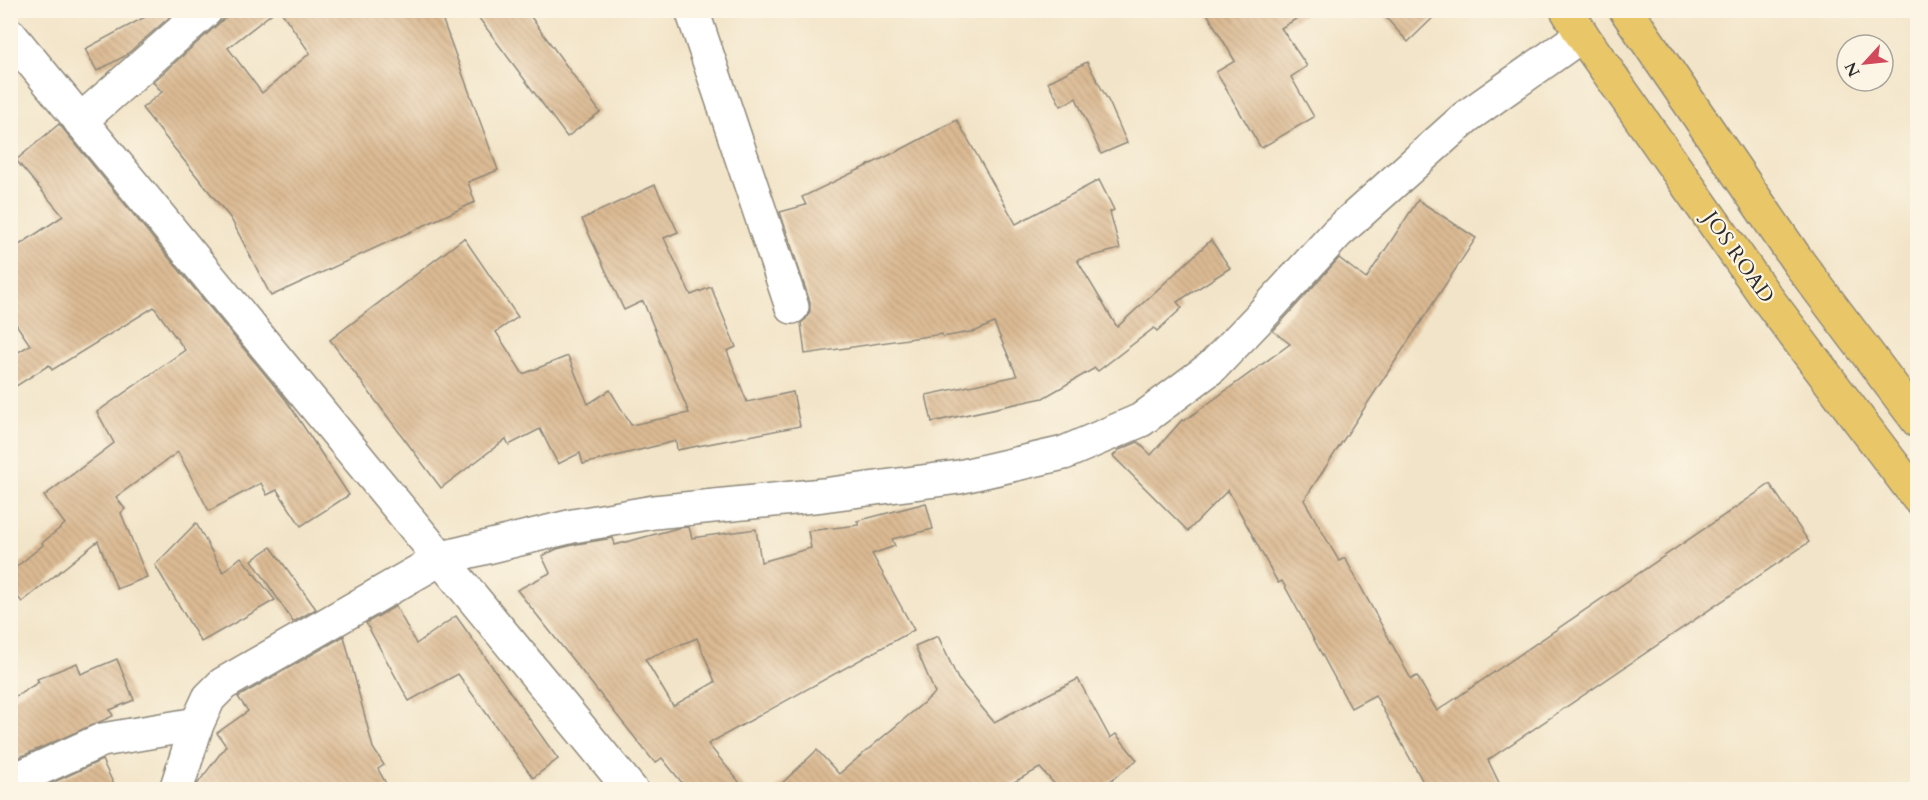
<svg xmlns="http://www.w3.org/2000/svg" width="1928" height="800" font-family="Cardo,serif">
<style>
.building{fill:url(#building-back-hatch);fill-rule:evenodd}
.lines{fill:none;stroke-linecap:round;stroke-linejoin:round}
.street-casing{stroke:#8e887a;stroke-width:36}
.highway-casing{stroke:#8e887a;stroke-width:36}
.street{stroke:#fff;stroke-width:33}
.highway{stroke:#e9c769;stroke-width:33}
.labels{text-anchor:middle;stroke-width:4.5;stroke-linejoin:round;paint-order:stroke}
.street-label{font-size:21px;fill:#2b2b2b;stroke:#fcf5e5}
</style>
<defs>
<pattern id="building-back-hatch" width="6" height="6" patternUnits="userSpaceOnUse" patternTransform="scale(1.5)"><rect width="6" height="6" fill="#dbba93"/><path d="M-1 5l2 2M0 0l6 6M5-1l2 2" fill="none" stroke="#bca07f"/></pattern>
</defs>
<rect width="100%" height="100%" fill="#fcf5e5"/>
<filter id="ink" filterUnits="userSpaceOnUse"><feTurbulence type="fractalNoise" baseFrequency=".0167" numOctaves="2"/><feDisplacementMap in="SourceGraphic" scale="12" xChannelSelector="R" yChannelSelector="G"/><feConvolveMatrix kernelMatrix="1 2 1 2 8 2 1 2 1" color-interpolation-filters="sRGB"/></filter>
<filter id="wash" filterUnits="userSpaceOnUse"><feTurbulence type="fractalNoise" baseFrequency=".008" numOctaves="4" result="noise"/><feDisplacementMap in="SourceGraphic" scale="24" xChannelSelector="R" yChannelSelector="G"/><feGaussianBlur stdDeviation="1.35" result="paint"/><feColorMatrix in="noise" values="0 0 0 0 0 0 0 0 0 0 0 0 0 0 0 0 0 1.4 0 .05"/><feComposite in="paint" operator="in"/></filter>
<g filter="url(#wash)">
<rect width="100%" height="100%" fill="#f2e4c8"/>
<g id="blocks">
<g class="building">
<path d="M158 10H170L172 15 125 56 97 71 85 49Z"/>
<path d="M234 10H276L228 48 262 93 310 53 280 10H439L498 170 468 182 475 202 271 296 231 219 142 108 162 92 153 82Z"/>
<path d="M473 10H526L600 112 567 137Z"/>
<path d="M1205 10H1311L1281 28 1307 66 1291 77 1314 117 1261 148 1216 72 1235 61Z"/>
<path d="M1379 10H1441L1408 42Z"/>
<path d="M1087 62 1110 104 1127 143 1101 154 1076 98 1061 106 1048 82Z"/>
<path d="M957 120 1016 224 1099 180 1114 210 1110 212 1120 249 1077 260 1117 327 1211 240 1230 268 1177 302 1182 308 1157 331 1154 328 1098 371 1095 368 1043 398 932 422 926 395 1017 376 994 323 976 331 943 337 942 334 805 354 801 323 806 319 810 311V302L780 212 806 205 802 197 900 150Z"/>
<path d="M59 124 286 400 349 495 301 526 277 490 267 495 261 483 209 511 178 452 116 497 125 509 121 513 147 577 117 589 98 541 22 602 10 588V572L43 545 42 543 65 524 44 496 114 443 97 412 185 350 154 307 52 370 49 365 10 390V357L30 345 10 315V251L63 216 16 160Z"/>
<path d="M655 185 678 232 664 238 691 295 711 287 736 347 727 351 747 402 793 392 800 426 677 450 676 441 583 464 580 453 558 464 540 429 509 445 506 439 441 488 330 340 464 238 518 317 496 332 523 374 568 356 588 404 610 390 631 425 689 413 643 301 624 310 582 219Z"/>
<path d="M1418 200 1476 238 1304 500 1339 561 1345 558 1411 679 1417 676 1437 711 1770 484 1809 542 1488 760 1502 789H1427L1375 695 1351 708 1282 581 1278 583 1228 490 1188 531 1113 456 1119 450 1138 442 1151 455 1182 420 1184 421 1290 344 1273 331 1339 258 1366 279Z"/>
<path d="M926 503 933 529 892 539 895 546 872 554 914 630 708 744 745 789H687L662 758 655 763 517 590 550 573 542 556 557 549 577 544 613 538 615 545 678 528 689 527 692 538 756 529 761 562 811 548 808 531 859 525 857 521ZM697 638 715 682 673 706 645 659Z"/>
<path d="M196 523 223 572 241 557 275 600 201 642 155 565Z"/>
<path d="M271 547 316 609 293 622 252 560Z"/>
<path d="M396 606 416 644 456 616 558 759 533 778 458 674 409 701 366 623Z"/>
<path d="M344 636 373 748 384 765 378 769 389 789H196L198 783 226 746 217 733 248 711 238 697Z"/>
<path d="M938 636 958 679 994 722 1078 679 1110 738 1116 734 1137 760 1100 789H1059L1040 768 1001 789H776L817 750 839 774 935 693 915 646Z"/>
<path d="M117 659 134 700 110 710 113 716 13 760 10 754V700L39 682 37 679 77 663 81 674Z"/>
<path d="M102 760 116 789H39Z"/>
</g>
</g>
</g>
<g filter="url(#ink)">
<use href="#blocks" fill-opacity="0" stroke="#8e887a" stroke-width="1.5"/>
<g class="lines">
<defs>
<g id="street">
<path d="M692 10 792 307"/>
<path d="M10 35 631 790"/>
<path d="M80 121 206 10"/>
<path d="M10 782 102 740 197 724"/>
<path d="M176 790 197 724 209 698 223 684 442 558 573 526 654 512 823 495 959 477 1064 453 1141 420 1212 367 1259 318 1337 233 1466 117 1582 35"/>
</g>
<g id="highway">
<path d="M1567 10 1582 35 1764 294 1918 498"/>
<path d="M1626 10 1799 263 1918 421"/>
</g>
</defs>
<use href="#street" class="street-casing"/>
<use href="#highway" class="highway-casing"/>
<use href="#street" class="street"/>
<use href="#highway" class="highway"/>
</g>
</g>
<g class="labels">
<g class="street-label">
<text transform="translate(1739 257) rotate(55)" y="7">JOS ROAD</text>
</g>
</g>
<rect width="1928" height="800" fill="none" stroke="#fcf5e5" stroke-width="36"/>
<g transform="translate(1865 63) rotate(243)"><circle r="28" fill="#fcf5e5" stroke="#a8a49b" stroke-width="1.5"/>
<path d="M0-4.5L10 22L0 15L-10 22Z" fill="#d1495b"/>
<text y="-9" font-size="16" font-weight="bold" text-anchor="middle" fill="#2b2b2b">N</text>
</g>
</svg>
